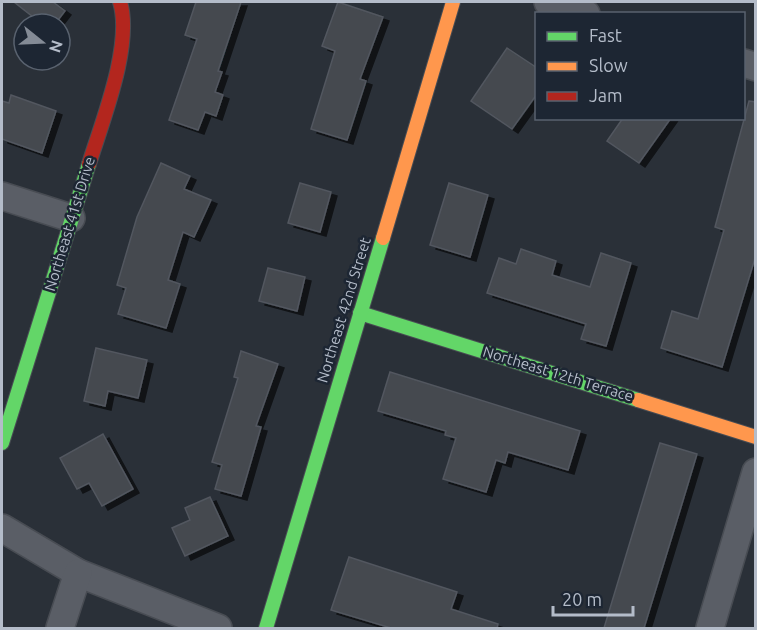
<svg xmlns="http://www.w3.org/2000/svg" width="757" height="630" font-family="Ubuntu,sans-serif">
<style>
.building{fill:#444950;stroke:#52575f;stroke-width:1.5;filter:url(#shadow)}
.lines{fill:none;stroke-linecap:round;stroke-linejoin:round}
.street-casing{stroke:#484c53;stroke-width:30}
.fast-casing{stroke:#484c53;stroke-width:16}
.slow-casing{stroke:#484c53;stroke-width:16}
.jam-casing{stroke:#484c53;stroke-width:16}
.street{stroke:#5a5e66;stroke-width:27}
.fast{stroke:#63d668;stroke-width:14}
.slow{stroke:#ff974d;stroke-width:14}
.jam{stroke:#b3261e;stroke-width:14}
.labels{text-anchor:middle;stroke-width:5;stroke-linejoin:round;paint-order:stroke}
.street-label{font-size:15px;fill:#b4bcc9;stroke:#1d2633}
</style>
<defs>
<filter id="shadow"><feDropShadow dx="6" dy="4" stdDeviation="0" flood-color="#0009"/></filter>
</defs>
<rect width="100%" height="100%" fill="#2a3038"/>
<g class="building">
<path d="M14 2H53L65 11 55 24H42Z"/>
<path d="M196 2H241L218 71 222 72 215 92 223 95 216 116 205 112 198 130 169 120 197 39 185 35Z"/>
<path d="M338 2 383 17 360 79 366 81 347 140 311 129 335 51 322 46Z"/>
<path d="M507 48 537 68V94L512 129 471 101Z"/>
<path d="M11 95 56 111 42 153 2 139V101L9 103Z"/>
<path d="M749 101 756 102V255L722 367 661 348 672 311 698 319 724 230 715 227Z"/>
<path d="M623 118H671L639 163 607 141Z"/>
<path d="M161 163 190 176 184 189 211 200 194 237 183 232 168 280 180 284 166 328 118 314 126 288 117 285 137 217Z"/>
<path d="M300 183 331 192 320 232 288 223Z"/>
<path d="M449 183 488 195 470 257 430 245Z"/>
<path d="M521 249 556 261 552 275 590 287 601 253 631 263 606 346 581 339 586 324 487 293 499 258 516 264Z"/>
<path d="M268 268 305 277 297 311 259 301Z"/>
<path d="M96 348 147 360 138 398 108 391 105 406 84 401Z"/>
<path d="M241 351 278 364 256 426 261 427 241 496 215 489 222 465 212 462 238 378 234 377Z"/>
<path d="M390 372 580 431 568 470 508 452 505 463 496 460 486 492 443 479 456 438 445 435 446 431 378 411Z"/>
<path d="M103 434 133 489 102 506 89 483 77 489 60 458Z"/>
<path d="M660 443 697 454 681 507 644 628H604Z"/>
<path d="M210 497 228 536 185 556 172 528 190 520 185 508Z"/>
<path d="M349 557 457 592 451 609 498 624 497 628H391L331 610Z"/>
</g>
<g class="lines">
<defs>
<g id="street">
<path d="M548 2 586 14"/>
<path d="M744 63 756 67"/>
<path d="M2 196 71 218"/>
<path d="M2 528 78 573 218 628"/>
<path d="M60 628 78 573"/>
<path d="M710 628 756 472"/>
</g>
<g id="fast">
<path d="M360 313 638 400"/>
<path d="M2 443 89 164"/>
<path d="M266 628 383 238"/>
</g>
<g id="slow">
<path d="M383 238 453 2"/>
<path d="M638 400 756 437"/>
</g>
<path id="jam" d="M89 164C102 122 133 45 120 2"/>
</defs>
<use href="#street" class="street-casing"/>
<use href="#fast" class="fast-casing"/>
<use href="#slow" class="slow-casing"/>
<use href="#jam" class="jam-casing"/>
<use href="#street" class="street"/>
<use href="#fast" class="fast"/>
<use href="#slow" class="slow"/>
<use href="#jam" class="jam"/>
</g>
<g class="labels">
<g class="street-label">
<text transform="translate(70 224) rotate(-73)" y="5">Northeast 41st Drive</text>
<text transform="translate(344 310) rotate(-73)" y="5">Northeast 42nd Street</text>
<text transform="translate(558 374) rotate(17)" y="5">Northeast 12th Terrace</text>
</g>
</g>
<rect width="757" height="630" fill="none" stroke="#b4bcc9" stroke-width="6"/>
<rect x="535" y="12" width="210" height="108" fill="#1d2633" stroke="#59626f" stroke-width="1.5"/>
<rect x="547" y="32" width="30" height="9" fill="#63d668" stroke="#59626f" stroke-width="1.5"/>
<text x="589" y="42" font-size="18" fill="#b4bcc9">Fast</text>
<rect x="547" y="62" width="30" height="9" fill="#ff974d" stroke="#59626f" stroke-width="1.5"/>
<text x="589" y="72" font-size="18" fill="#b4bcc9">Slow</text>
<rect x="547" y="92" width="30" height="9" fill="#b3261e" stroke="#59626f" stroke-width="1.5"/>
<text x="589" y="102" font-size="18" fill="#b4bcc9">Jam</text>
<g transform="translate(42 42) rotate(108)"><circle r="28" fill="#1d2633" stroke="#59626f" stroke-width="1.5"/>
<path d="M0-4.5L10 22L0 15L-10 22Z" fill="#848b96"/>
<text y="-9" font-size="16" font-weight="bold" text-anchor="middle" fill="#b4bcc9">N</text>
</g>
<path d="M553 606v9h80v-9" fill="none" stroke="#b4bcc9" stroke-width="3"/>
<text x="562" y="606" font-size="18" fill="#b4bcc9" stroke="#1d2633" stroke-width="4.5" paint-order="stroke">20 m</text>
</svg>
